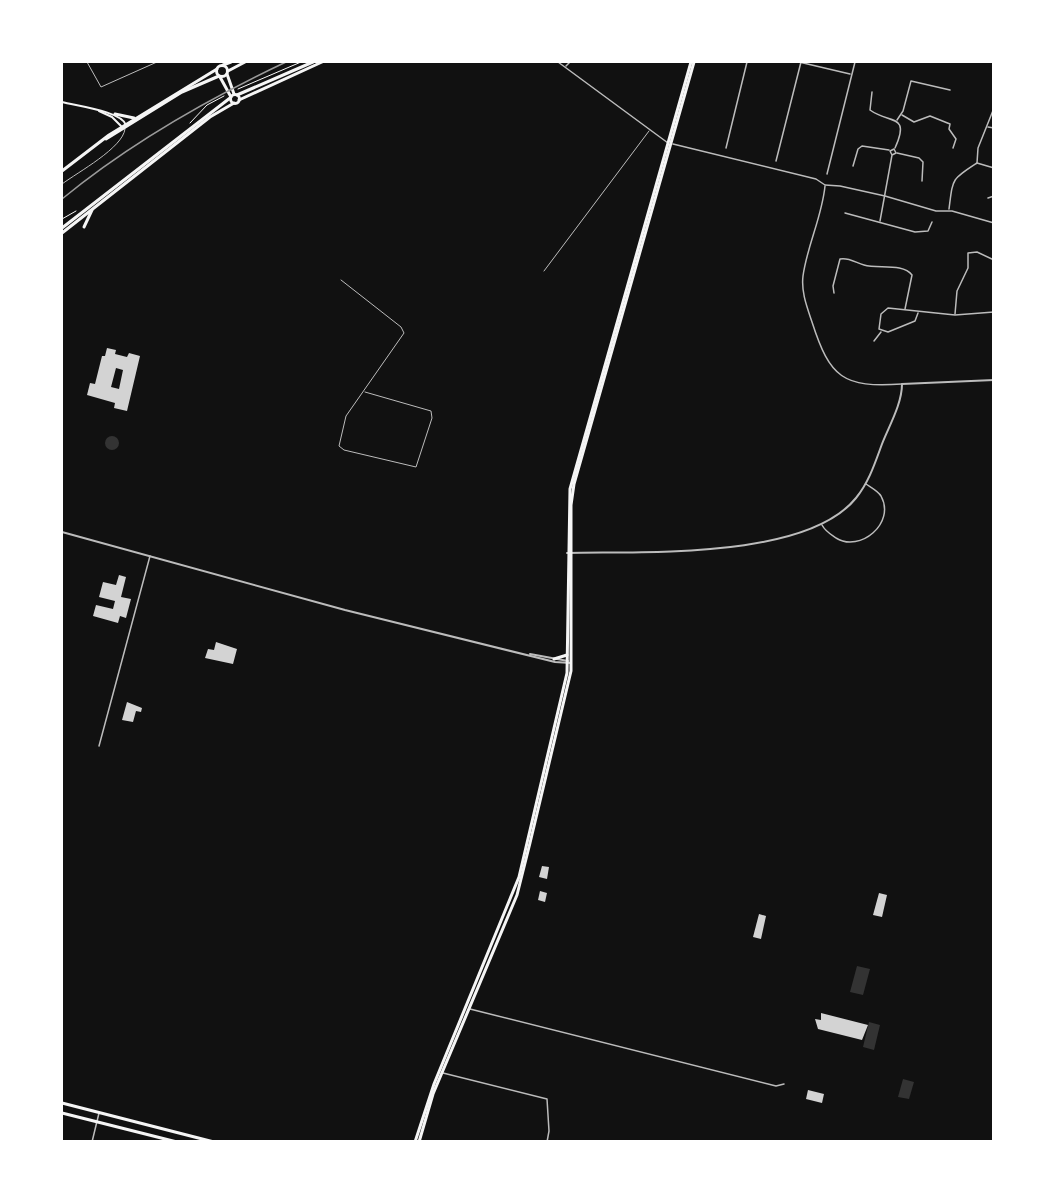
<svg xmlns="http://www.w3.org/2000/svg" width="1055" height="1203" font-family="Arial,sans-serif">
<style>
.water{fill:#333}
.building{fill:#d3d3d3;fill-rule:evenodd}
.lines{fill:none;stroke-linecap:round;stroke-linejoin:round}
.path{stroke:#f5f5f5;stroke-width:1}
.service{stroke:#bcbcbc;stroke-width:1}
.minor{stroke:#bcbcbc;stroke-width:1.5}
.tertiary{stroke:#bcbcbc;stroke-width:2}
.secondary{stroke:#f5f5f5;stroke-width:2}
.primary{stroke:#f5f5f5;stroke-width:3}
.rail{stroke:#9a9a9a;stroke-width:1.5}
</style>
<rect width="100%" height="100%" fill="#111"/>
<g class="water">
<circle cx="112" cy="443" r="7"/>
<path d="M857 966 870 969 863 995 850 992Z"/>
<path d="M869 1022 880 1025 874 1050 863 1047Z"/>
<path d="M903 1079 914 1082 909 1099 898 1097Z"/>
</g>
<g class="building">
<path d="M107 348 116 350 115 354 127 357 129 353 140 356 127 411 114 408 115 403 87 395 90 383 95 384 102 356H105ZM116 368 123 370 119 389 111 387Z"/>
<path d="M119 575 126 577 121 597 131 599 126 618 120 616 118 623 93 616 96 605 113 609 115 601 99 597 103 582 116 585Z"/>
<path d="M216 642 237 649 233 664 205 658 208 649 214 650Z"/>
<path d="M127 702 142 708 141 712 136 711 133 722 122 720Z"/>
<path d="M542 866 549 867 547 879 539 877Z"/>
<path d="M540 891 547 893 545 902 538 900Z"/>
<path d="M879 893 887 895 882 917 873 915Z"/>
<path d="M759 914 766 916 761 939 753 937Z"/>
<path d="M821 1013 868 1025 862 1040 818 1029 815 1019 821 1020Z"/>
<path d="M808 1090 824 1094 822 1103 806 1099Z"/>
</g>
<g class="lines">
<g class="path">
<path d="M238 89 301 62"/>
<path d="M190 123 207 105 224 96"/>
<path d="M62 219 76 211"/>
</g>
<g class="service">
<path d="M87 62 101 87 157 62"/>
<path d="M62 184C78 172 123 148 125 129"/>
<path d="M544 271 649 131"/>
<path d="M341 280 401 327 404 333 346 416 339 446 344 450 416 467 432 418 431 411 365 392"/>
</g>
<g class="minor">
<path d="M558 62 668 143"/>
<path d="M799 62 850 74"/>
<path d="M566 66 570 62"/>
<path d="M872 92 870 110C889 124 911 113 895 148"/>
<path d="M902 115 914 122 930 116 950 124 949 129 956 139 953 148"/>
<path d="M897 120 903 111 911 81 950 90"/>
<path d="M988 127 994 128"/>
<path d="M673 144 816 179 825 185 840 186 885 196 936 211H952L994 223"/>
<path d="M726 148 747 62"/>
<path d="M897 153 919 158 923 162 922 181"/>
<path d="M776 161 801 62"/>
<path d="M977 163 994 168"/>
<path d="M853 166 858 149 862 146 889 150"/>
<path d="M827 174 855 62"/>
<path d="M825 186C822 217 807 246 803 276 801 292 807 307 812 322 830 378 843 388 902 384"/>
<path d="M988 198 994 196"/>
<path d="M949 209C953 178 951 180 977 163L978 148 994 108"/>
<path d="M845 213 915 232 928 231 932 222"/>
<path d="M880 221 892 155 890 151 894 149 896 153 892 155"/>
<path d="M834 293 833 286 840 259C849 257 856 263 864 265 878 269 903 263 912 275L905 309"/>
<path d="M918 313 915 321 888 332 879 329 881 314 888 308 955 315 994 312"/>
<path d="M955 314 957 291 968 268V253L977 252 994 260"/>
<path d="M874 341 881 332"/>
<path d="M822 525C825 531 830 534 836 538 860 553 896 523 881 496 878 491 870 487 866 484"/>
<path d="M99 746 150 556"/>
<path d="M470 1009 776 1086 784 1084"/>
<path d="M443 1073 547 1099 549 1131 547 1142"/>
<path d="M92 1142 99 1113"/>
</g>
<g class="tertiary">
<path d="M62 532 345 610 555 662 571 663"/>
<path d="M567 553C642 551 806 560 856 498 869 482 875 463 882 444 889 426 902 404 902 384L994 380"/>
<path d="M530 654 568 661"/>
</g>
<g class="secondary">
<path d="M62 102C76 106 121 111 126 125"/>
<path d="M99 111 112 117 121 126"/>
</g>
<g class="primary">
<path d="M223 65 231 62"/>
<circle cx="222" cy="71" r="5.5"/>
<path d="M228 71 245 62"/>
<path d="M227 74 234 94"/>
<path d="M220 77 231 97"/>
<circle cx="235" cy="99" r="4.5"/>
<path d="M237 95 313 62"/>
<path d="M239 100 322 62"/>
<path d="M115 114 134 118"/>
<path d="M106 139 182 92 219 76"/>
<path d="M62 171 109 135 217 69"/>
<path d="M84 227 92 210"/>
<path d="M62 228 230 98"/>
<path d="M62 233 210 117 234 103"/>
<path d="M554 659 567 655"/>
<path d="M62 1103 214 1142"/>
<path d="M62 1113 177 1142"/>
<path d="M415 1142 434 1084 519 877 567 673 570 489 691 62"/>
<path d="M419 1142 433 1094 517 895 530 843 571 671V505L574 484 694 62"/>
</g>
<path class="rail" d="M62 199C130 143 206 100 286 62"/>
</g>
<rect width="1055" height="1203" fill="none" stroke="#ffffff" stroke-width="126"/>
</svg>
